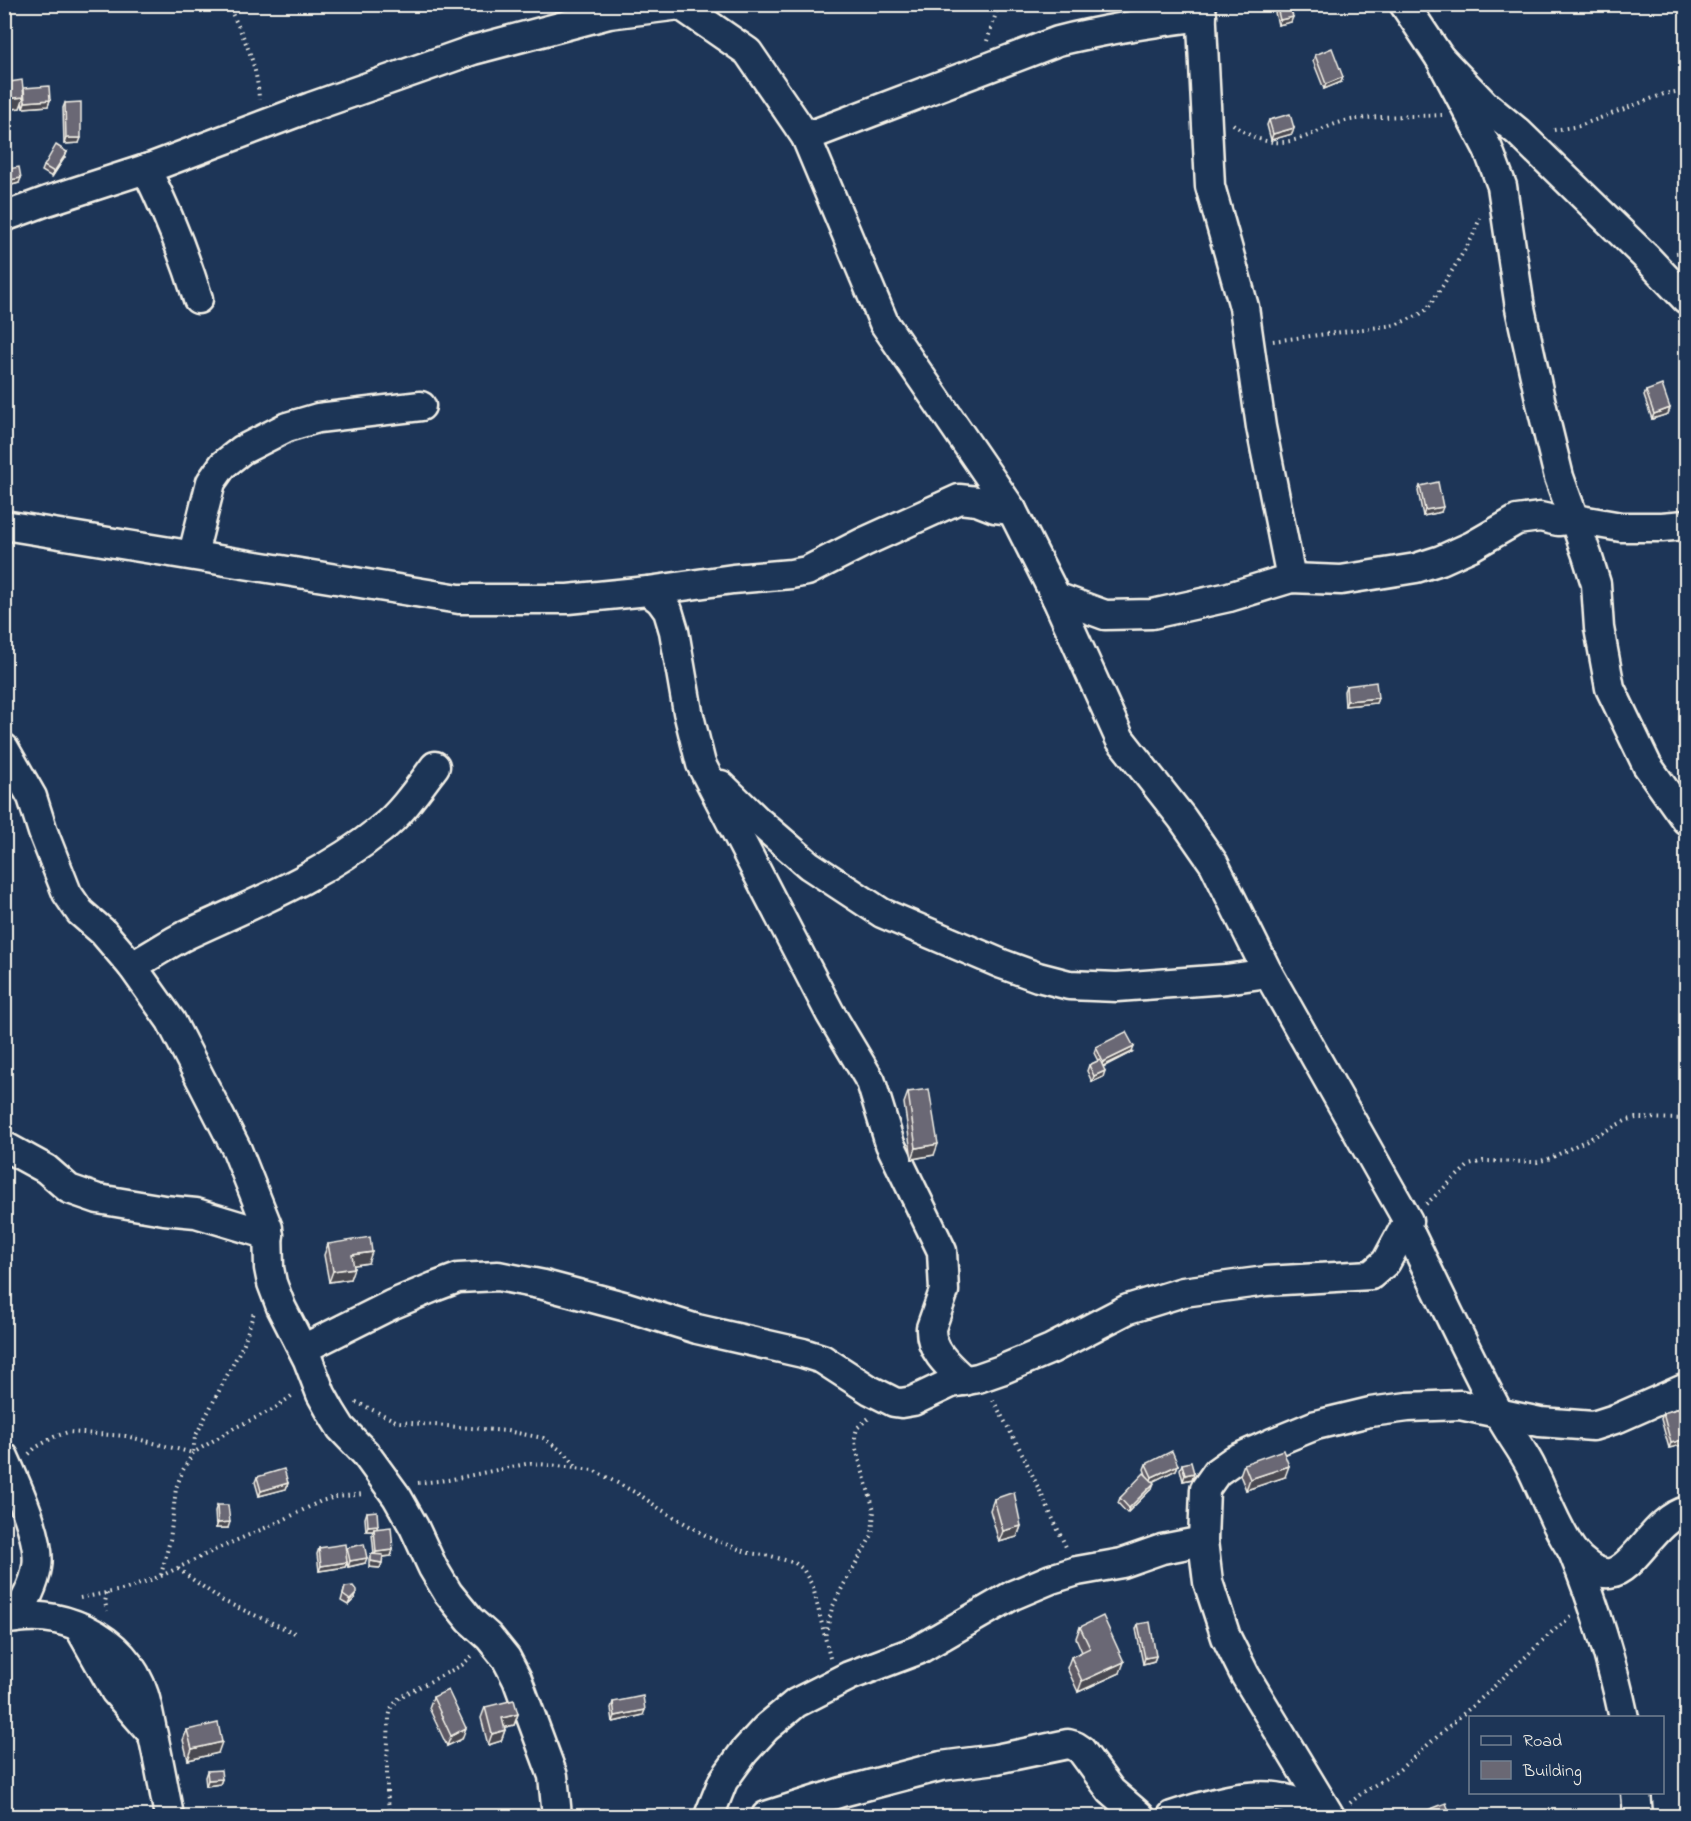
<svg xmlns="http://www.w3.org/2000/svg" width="1691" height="1821" font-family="'Indie Flower',sans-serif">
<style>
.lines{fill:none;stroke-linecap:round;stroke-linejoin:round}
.street-casing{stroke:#f4f1e8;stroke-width:33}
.path{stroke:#f4f1e8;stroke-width:4;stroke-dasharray:1.5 4.5;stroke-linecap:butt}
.street{stroke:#1d3557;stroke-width:28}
.wall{fill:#5b5964;stroke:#f4f1e8;stroke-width:1.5}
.shaded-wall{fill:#4a4951;stroke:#f4f1e8;stroke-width:1.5}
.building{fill:#6a6874;stroke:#f4f1e8;stroke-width:1.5}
</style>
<rect width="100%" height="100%" fill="#1d3557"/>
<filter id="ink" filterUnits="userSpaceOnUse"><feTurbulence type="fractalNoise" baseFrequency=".0167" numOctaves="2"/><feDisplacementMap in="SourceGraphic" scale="12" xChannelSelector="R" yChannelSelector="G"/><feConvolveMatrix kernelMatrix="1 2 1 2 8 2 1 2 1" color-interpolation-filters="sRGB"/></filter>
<g filter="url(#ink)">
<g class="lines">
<defs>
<g id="street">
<path d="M1201 4 1210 186 1244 307 1261 427 1291 578"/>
<path d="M1404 4 1440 58 1484 104 1518 132 1645 256 1686 299"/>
<path d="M1440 58 1488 149 1502 186 1520 308 1540 399 1559 477 1587 555 1596 584 1599 628 1610 688 1647 765 1686 820"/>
<path d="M806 137 1058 41C1106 29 1153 22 1202 16"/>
<path d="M146 169C167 211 184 254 198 299"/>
<path d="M4 217 47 201 152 167 311 107 473 50 609 14 680 5 748 52 806 137 884 323 1012 510 1056 597 1120 739 1182 818 1214 864 1268 973 1408 1221 1406 1225C1436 1287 1465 1349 1497 1410 1506 1429 1520 1446 1530 1465 1544 1493 1554 1524 1572 1550 1580 1561 1596 1575 1610 1573 1634 1570 1655 1519 1686 1511"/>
<path d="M4 525 459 599H568L648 591 733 579 791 574 807 571 864 542 959 499 977 501 995 508 1012 510"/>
<path d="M193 554 211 482 223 465 242 450 287 427 318 418 421 406"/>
<path d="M648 591 660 600 668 611 674 631 688 712 701 764 830 1013 871 1082 890 1144 942 1251 944 1291 931 1328C930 1351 950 1367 965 1381"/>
<path d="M1056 597 1105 615 1152 614 1229 597 1291 578 1341 580 1416 568 1441 560 1472 546 1517 520 1540 517 1558 521 1575 519 1621 527H1662L1686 525"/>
<path d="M4 748 32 797 43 832 67 893 80 912 103 932 132 966 171 1021 237 1150 268 1228 269 1268 272 1283 281 1307 308 1360 321 1394 331 1412 341 1428 365 1453 397 1497 414 1527 433 1568 448 1593 470 1620 489 1637 506 1658 517 1679 553 1776 557 1816"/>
<path d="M721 785 757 820 809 865 882 913 1002 964 1038 977 1069 985 1117 987 1226 979 1268 973"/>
<path d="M132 966C151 956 169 943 188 934 255 903 323 876 381 829 401 814 420 786 435 766"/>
<path d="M4 1146 46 1169 69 1189 98 1199 164 1210 196 1213 269 1235"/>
<path d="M303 1349 391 1305 434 1287 458 1278 498 1276 544 1285 627 1307 697 1329 803 1353 822 1359 870 1390 894 1402 901 1403 913 1401 951 1383 978 1378 1001 1370 1051 1349 1128 1309 1183 1292 1266 1281 1371 1275 1386 1262 1406 1225"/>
<path d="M4 1457C16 1484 42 1540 37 1567 34 1586 25 1601 15 1618"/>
<path d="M1573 1552C1595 1606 1612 1661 1624 1718"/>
<path d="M4 1620C34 1614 57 1616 85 1629 114 1643 134 1664 144 1695 148 1708 150 1722 153 1735 159 1762 164 1789 169 1816"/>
<path d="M79 1627 115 1691 151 1732"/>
<path d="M1636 1792 1638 1816"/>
<path d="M709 1816 723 1781 744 1752 766 1728 796 1703 849 1676 918 1650 1013 1595 1051 1579 1077 1571 1122 1563 1162 1549 1203 1541"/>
<path d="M766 1816 842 1792 941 1766 996 1759 1068 1744 1075 1746 1081 1750 1111 1791 1140 1816"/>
<path d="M1172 1816C1205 1805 1255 1789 1289 1800 1303 1805 1315 1811 1328 1816"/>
<path d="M1330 1816 1245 1675 1226 1637 1208 1582 1203 1541 1205 1489 1217 1472 1234 1460 1272 1443 1316 1425 1370 1412 1408 1407 1460 1405 1540 1422 1593 1426 1618 1418 1686 1388"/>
</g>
</defs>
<use href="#street" class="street-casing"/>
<g class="path">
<path d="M227 4C243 34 258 65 259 100"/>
<path d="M987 41 999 4"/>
<path d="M1233 124C1255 141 1274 147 1302 138 1317 133 1329 125 1345 121 1376 115 1410 117 1442 115"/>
<path d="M1554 130 1579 126 1664 94 1686 90"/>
<path d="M1676 253 1686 252"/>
<path d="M1273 341 1395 325 1419 315 1428 308 1450 274 1472 238 1480 218"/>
<path d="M1426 1204 1469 1165 1483 1161 1537 1162 1551 1158 1627 1120 1636 1118 1686 1119"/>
<path d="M993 1400 1023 1455 1067 1549"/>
<path d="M356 1402 398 1422 507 1431 543 1438 565 1453 578 1468"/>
<path d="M29 1454 35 1448 54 1437 68 1432 126 1436 193 1453 195 1437 244 1343 254 1312"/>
<path d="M418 1483 448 1480 531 1463 593 1470 640 1495 660 1509 712 1539 749 1553 771 1556 795 1563 803 1569 813 1587 825 1637"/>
<path d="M178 1569 223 1601 297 1634"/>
<path d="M161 1575 170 1540 176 1488 183 1470 193 1453 234 1428 274 1409 294 1394"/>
<path d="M107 1593 105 1602 107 1611"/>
<path d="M80 1598 127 1589 161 1576 219 1548 281 1521 321 1501 336 1497 364 1494"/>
<path d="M830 1658 825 1637 832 1608 843 1586 872 1535 874 1510 856 1449 855 1437 857 1428 870 1417"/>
<path d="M1350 1803 1362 1793 1399 1770 1485 1695 1554 1630 1571 1617"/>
<path d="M390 1816 387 1792V1763L389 1718 391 1708 400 1697 462 1665 472 1656"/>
</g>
<use href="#street" class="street"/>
</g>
<g class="wall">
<path d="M1273 4H1289L1291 22 1278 25Z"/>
<path d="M1315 55 1343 77 1341 82 1324 89 1313 61Z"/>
<path d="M4 83 50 100 48 106 23 108 22 102 20 108 4 110Z"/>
<path d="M65 103 79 143 64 144 63 108Z"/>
<path d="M1269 120 1294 128 1292 134 1271 140 1267 125Z"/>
<path d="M67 152 65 157 52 177 42 171 44 166Z"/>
<path d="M8 169 19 183 8 186 6 175Z"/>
<path d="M1646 391 1670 408 1668 414 1652 419 1644 396Z"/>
<path d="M1420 486 1441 512 1423 516 1418 491Z"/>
<path d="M1346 686 1378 698 1376 703 1345 706 1344 691Z"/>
<path d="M1096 1047 1132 1052 1103 1067V1077L1092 1082 1087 1071 1089 1065 1098 1061 1094 1053Z"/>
<path d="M908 1092 934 1155 912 1159 904 1103Z"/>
<path d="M328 1244 368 1263 354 1265 350 1279 329 1282 324 1255Z"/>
<path d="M1663 1413 1686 1429V1444L1669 1448 1661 1419Z"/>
<path d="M1146 1464 1178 1465 1176 1470 1153 1481 1152 1488 1127 1513 1118 1503 1120 1498 1146 1475 1144 1469Z"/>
<path d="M1182 1464 1194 1473 1192 1479 1183 1481 1180 1469Z"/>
<path d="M1244 1464 1285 1477 1246 1490 1240 1475Z"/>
<path d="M257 1477 288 1483 286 1489 259 1496 255 1482Z"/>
<path d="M994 1499 1021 1526 1017 1537 999 1542 990 1510Z"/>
<path d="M217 1505 228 1528H216L215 1511Z"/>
<path d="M367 1512 378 1525 376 1528 391 1556 383 1557 380 1568 369 1567V1559L371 1554H374L372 1534 373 1531H366L365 1518Z"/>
<path d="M319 1548 346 1551 347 1548 365 1563 348 1567 347 1563 345 1567 319 1571 317 1554Z"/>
<path d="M345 1587 356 1594 354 1599 348 1605 341 1601Z"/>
<path d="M1138 1624 1156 1656 1154 1661 1143 1664 1136 1629Z"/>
<path d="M1080 1627 1120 1673 1078 1692 1067 1668 1071 1657 1082 1652 1076 1638Z"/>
<path d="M433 1697 462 1739 447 1746 429 1708Z"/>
<path d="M613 1702 643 1715 613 1722 611 1708Z"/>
<path d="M485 1707 518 1714 514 1725 504 1727 505 1730 501 1741 488 1745 481 1718Z"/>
<path d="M187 1730 218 1753 188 1760 183 1740Z"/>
<path d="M207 1771 222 1779 220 1784 206 1786 205 1777Z"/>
</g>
<g class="shaded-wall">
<path d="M1293 17 1291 22 1278 25 1280 20Z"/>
<path d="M1343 77 1341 82 1324 89 1326 84Z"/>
<path d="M24 97 20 108 4 110V99Z"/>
<path d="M50 100 48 106 23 108 25 102Z"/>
<path d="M1294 128 1292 134 1271 140 1273 134Z"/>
<path d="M66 138H81L79 143 64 144Z"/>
<path d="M67 152 65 157 52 177 54 172Z"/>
<path d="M21 178 19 183 8 186 10 180Z"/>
<path d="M1670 408 1668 414 1652 419 1654 414Z"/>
<path d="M1443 507 1441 512 1423 516 1425 510Z"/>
<path d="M1378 698 1376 703 1345 706 1347 701Z"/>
<path d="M1134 1047 1132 1052 1101 1067 1103 1062Z"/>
<path d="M1105 1071 1103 1077 1092 1082 1094 1076Z"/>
<path d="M938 1144 934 1155 912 1159 916 1148Z"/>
<path d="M372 1252 368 1263 348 1266 352 1255Z"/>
<path d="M354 1268 350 1279 329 1282 333 1271Z"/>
<path d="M1686 1439V1444L1669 1448 1671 1443Z"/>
<path d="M1178 1465 1176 1470 1150 1483 1152 1477Z"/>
<path d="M1289 1466 1285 1477 1246 1490 1250 1479Z"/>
<path d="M1194 1473 1192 1479 1183 1481 1185 1475Z"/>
<path d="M288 1483 286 1489 259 1496 261 1491Z"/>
<path d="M1154 1483 1152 1488 1127 1513 1129 1508Z"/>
<path d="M230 1522 228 1528H216L218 1523Z"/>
<path d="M378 1525 376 1531 374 1529 373 1531H366L368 1526Z"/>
<path d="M1021 1526 1017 1537 999 1542 1003 1531Z"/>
<path d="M393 1550 391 1556 374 1558 376 1552Z"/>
<path d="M367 1558 365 1563 348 1567 350 1561Z"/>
<path d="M371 1561 382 1563 380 1568 369 1567Z"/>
<path d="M347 1562 345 1567 319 1571 321 1566Z"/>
<path d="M356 1594 354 1599 348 1605 350 1600Z"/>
<path d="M1156 1656 1154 1661 1143 1664 1145 1658Z"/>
<path d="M1124 1662 1120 1673 1078 1692 1082 1681Z"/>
<path d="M645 1710 643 1715 613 1722 615 1716Z"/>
<path d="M518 1714 514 1725 498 1729 502 1718Z"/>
<path d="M466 1728 462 1739 447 1746 451 1736Z"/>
<path d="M505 1730 501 1741 488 1745 492 1734Z"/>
<path d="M222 1742 218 1753 188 1760 192 1749Z"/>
<path d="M222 1779 220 1784 206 1786 208 1780Z"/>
</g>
<g class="building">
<path d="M1276 4H1289L1293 17 1280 20Z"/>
<path d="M1332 48 1343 77 1326 84 1315 55Z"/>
<path d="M22 80 24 97 4 99V83Z"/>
<path d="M49 86 50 100 25 102 24 88Z"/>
<path d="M81 102V138H66L65 103Z"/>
<path d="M1290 114 1294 128 1273 134 1269 120Z"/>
<path d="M56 145 67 152 54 172 44 166Z"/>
<path d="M19 167 21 178 10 180 8 169Z"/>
<path d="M1662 385 1670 408 1654 414 1646 391Z"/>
<path d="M1438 482 1443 507 1425 510 1420 486Z"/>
<path d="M1376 682 1378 698 1347 701 1346 686Z"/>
<path d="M1126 1032 1134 1047 1103 1062 1096 1047Z"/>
<path d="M1100 1060 1105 1071 1094 1076 1089 1065Z"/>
<path d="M929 1089 938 1144 916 1148 908 1092Z"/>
<path d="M370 1237 372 1252 352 1255 354 1268 333 1271 328 1244Z"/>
<path d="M1681 1408 1686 1429V1439L1671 1443 1663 1413Z"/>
<path d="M1283 1450 1289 1466 1250 1479 1244 1464Z"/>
<path d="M1172 1451 1178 1465 1152 1477 1146 1464Z"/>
<path d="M1191 1462 1194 1473 1185 1475 1182 1464Z"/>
<path d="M284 1469 288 1483 261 1491 257 1477Z"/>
<path d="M1144 1473 1154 1483 1129 1508 1120 1498Z"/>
<path d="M1014 1492 1021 1526 1003 1531 994 1499Z"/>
<path d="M217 1505H228L230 1522 218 1523Z"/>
<path d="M377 1511 378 1525 368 1526 367 1512Z"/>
<path d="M391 1527 393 1550 376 1552 374 1529Z"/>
<path d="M345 1544 347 1562 321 1566 319 1548Z"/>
<path d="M364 1544 367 1558 350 1561 347 1548Z"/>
<path d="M371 1554 383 1555 382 1563 371 1561Z"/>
<path d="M353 1586 356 1590V1594L350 1600 343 1595 345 1587Z"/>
<path d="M1103 1616 1124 1662 1082 1681 1071 1657 1090 1648 1080 1627Z"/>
<path d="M1150 1622 1156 1656 1145 1658 1138 1624Z"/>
<path d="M448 1690 466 1728 451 1736 433 1697Z"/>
<path d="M643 1696 645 1710 615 1716 613 1702Z"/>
<path d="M514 1700 518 1714 502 1718 505 1730 492 1734 485 1707Z"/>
<path d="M218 1723 222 1742 192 1749 187 1730Z"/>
<path d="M221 1770 222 1779 208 1780 207 1771Z"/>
<path d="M1446 1803 1451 1816H1419L1418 1814Z"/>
<path d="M1414 1811 1416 1816H1398Z"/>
</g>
</g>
<rect width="1691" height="1821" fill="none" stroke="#1d3557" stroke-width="24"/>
<rect x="12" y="12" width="1667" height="1797" fill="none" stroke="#f4f1e8" stroke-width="2" filter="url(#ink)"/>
<rect x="1469" y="1716" width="195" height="78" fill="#1d3557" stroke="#738091" stroke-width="1.5"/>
<rect x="1481" y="1736" width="30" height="9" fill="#1d3557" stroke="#738091" stroke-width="1.5"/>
<text x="1523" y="1746" font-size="18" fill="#f4f1e8">Road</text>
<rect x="1481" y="1761" width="30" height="18" fill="#6a6874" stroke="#738091" stroke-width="1.5"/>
<text x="1523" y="1776" font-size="18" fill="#f4f1e8">Building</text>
</svg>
